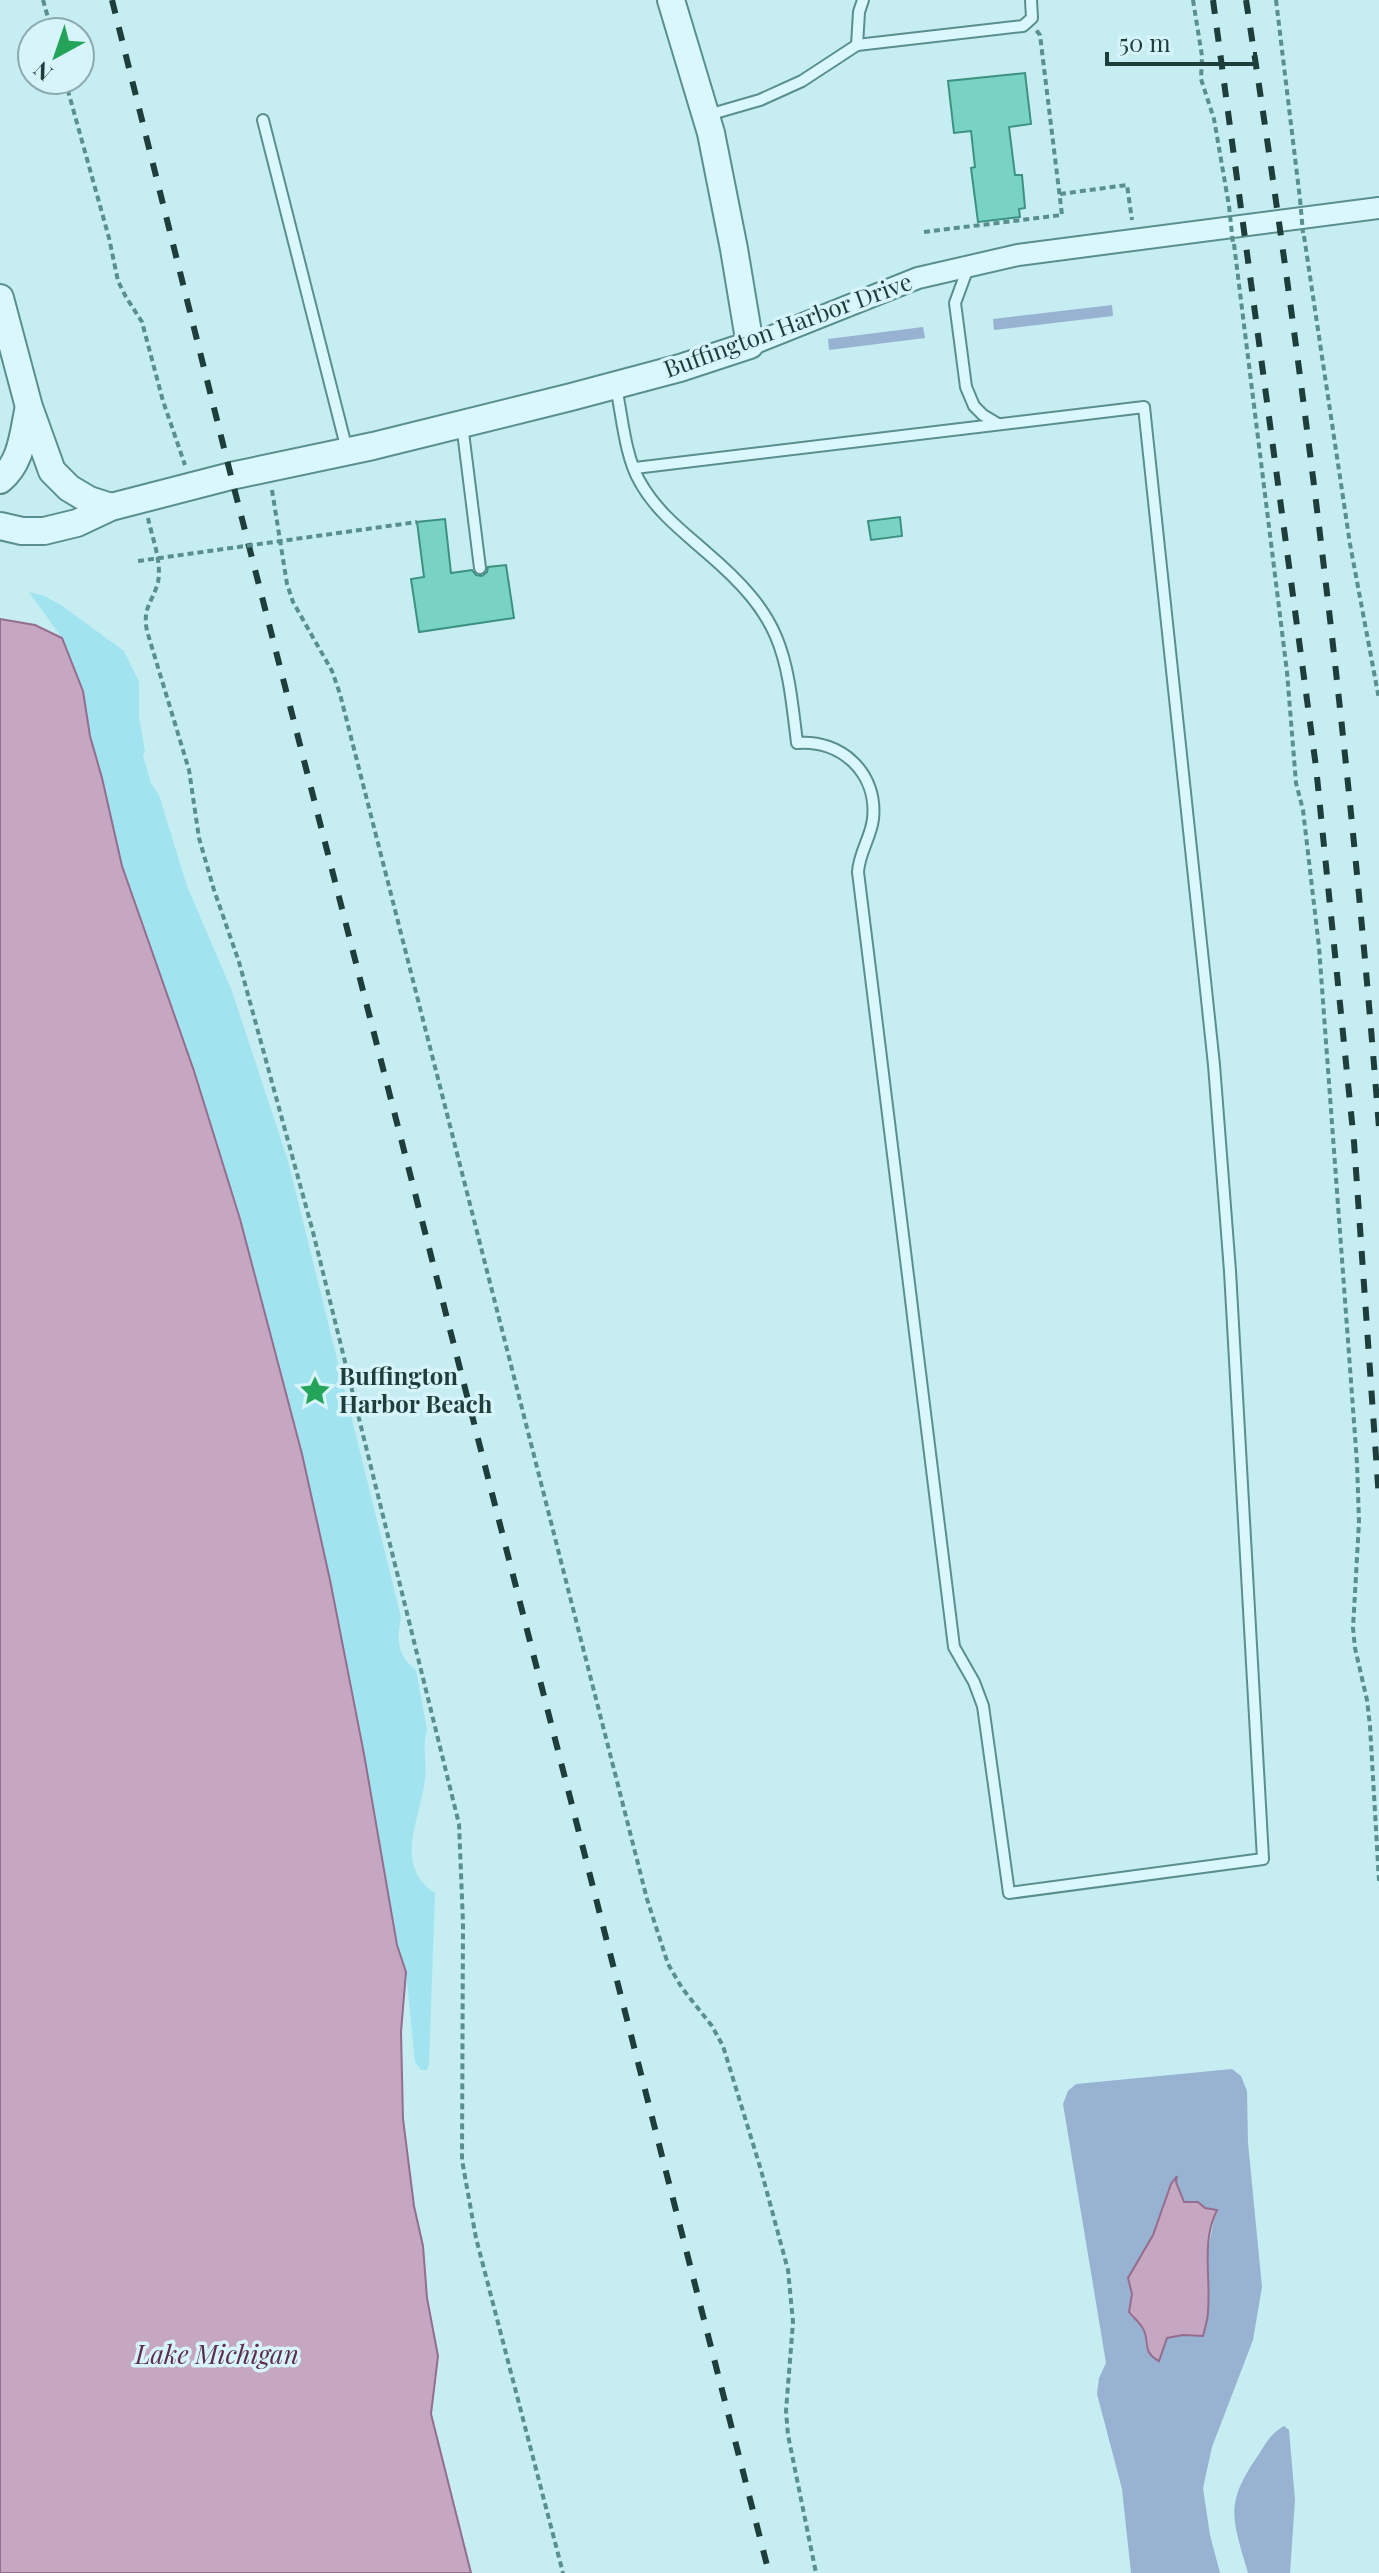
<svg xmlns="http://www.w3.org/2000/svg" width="1379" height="2573" font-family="'Playfair Display',serif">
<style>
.green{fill:#98b3d2;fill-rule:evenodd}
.sand{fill:#a1e4f0}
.water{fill:#c5a7c1;stroke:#956d8e;stroke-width:2}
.building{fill:#78d3c4;stroke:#3d9181;stroke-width:2}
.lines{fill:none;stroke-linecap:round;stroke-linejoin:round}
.service-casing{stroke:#598f8d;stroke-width:14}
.minor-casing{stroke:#598f8d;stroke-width:24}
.tertiary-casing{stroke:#598f8d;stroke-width:30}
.path{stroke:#598f8d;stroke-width:4;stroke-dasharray:6 4;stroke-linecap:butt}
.service{stroke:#daf8fc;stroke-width:10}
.minor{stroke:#daf8fc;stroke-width:20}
.tertiary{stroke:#daf8fc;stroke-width:26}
.rail{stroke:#1e3e3b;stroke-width:6;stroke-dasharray:14 14;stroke-linecap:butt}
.path-bridge{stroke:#598f8d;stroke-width:4;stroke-dasharray:6 4;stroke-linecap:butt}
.labels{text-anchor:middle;stroke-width:7;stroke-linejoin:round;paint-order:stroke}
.street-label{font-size:24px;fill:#1e3e3b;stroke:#d6f4f9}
.poi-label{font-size:24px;font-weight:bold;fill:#1e3e3b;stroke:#d6f4f9;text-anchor:start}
.water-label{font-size:26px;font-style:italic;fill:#5f2c4d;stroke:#d6f4f9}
</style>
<rect width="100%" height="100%" fill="#c5edf2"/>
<g class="green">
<path d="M1112 305 1113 316 994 330 993 319Z"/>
<path d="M923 327 925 338 829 350 828 339Z"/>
<path d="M1232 2069 1241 2076 1247 2091 1248 2143 1262 2287 1253 2340 1212 2447 1203 2488 1210 2535 1220 2573H1131L1122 2489 1097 2394 1099 2378 1106 2363 1063 2104 1068 2091 1076 2084ZM1176 2182 1184 2203 1216 2210 1206 2259 1208 2311 1183 2335 1167 2338 1159 2361 1146 2347 1144 2329 1129 2312 1138 2260 1153 2235 1171 2184Z"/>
<path d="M1284 2426 1289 2430 1295 2500 1290 2573H1248C1232 2518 1224 2504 1259 2454 1266 2443 1272 2432 1284 2426Z"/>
</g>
<path class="sand" d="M29 592 44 596 61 605 124 651 139 682V716L145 752 143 756 151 783 159 795 187 886 232 991 288 1161 401 1617C397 1640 396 1654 416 1670L427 1730C422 1746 427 1763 425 1779 421 1818 392 1865 435 1893L429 2064 427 2070H421L415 2062 406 1972 397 1945 364 1754 330 1580 302 1454 240 1219 194 1071 122 866 102 778 90 736 83 691 62 638Z"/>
<g class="water">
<path d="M0 619 35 625 62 638 83 691 90 736 102 778 122 866 194 1071 240 1219 302 1454 330 1580 364 1754 397 1945 406 1972 401 2032 403 2119 414 2206 423 2246 427 2298 438 2356 431 2414 471 2573H0Z"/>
<path d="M1177 2176 1176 2182 1184 2202H1198L1205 2208 1217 2210C1201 2242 1211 2277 1208 2311 1208 2319 1205 2328 1203 2336L1183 2335 1167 2338 1159 2361C1140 2351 1151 2339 1142 2327 1139 2322 1133 2317 1129 2312L1132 2294 1128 2278 1153 2235 1171 2184Z"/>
</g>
<g class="building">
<path d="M1025 73 1031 124 1009 127 1015 175H1022L1025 208 1019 209 1020 217 978 222 971 168 975 167 971 131 954 133 948 81Z"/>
<path d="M900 517 902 536 871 540 868 521Z"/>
<path d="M445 519 451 573 472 570 476 575 482 576 487 572 488 567 506 565 514 618 419 632 411 579 424 577 417 522Z"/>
</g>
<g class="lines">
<defs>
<g id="service">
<path d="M857 45 859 12 863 0"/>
<path d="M708 115 760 100 802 81 857 45 1023 26 1032 18 1031 0"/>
<path d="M263 120 347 450"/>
<path d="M969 265 955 303 966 387 974 406 983 415 998 424"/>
<path d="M616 387C622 415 625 457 640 482 656 511 681 530 706 552 782 617 786 648 797 743 841 739 878 773 873 819 871 837 859 853 858 872L954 1647 974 1682 983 1706 1009 1893 1263 1859 1230 1271 1214 1065 1144 407 635 468"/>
<path d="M462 424 480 568"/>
</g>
<path id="minor" d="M750 345 918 278 1018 255 1379 208"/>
<g id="tertiary">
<path d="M0 298 29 407 52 471 69 488 89 500 111 507"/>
<path d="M0 480C21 463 23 436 28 411"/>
<path d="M0 526 22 531H44L77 523 111 507 231 476 373 446 571 397 680 368 750 345 734 249 711 133 671 0"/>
</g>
</defs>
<use href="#service" class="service-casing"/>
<use href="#minor" class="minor-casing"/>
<use href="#tertiary" class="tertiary-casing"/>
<g class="path">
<path d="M43 0 52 32"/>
<path d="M1193 0 1202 56 1201 79 1214 119 1229 206"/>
<path d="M1276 0 1300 199"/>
<path d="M65 80 109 238 118 281 126 297 142 322 163 401 185 465"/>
<path d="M1060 194 1127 185 1132 220"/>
<path d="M924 232 1062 215 1040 35 1036 30"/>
<path d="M1304 236 1350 544 1379 699"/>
<path d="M1234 244 1287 672 1296 783 1303 810 1319 947 1357 1463 1359 1522 1353 1628 1355 1648 1367 1700 1370 1726 1379 1881"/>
<path d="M272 490 287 584 293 602 332 671 340 694 647 1899 668 1964 682 1988 712 2026 723 2046 761 2170 788 2270 793 2322 786 2411 788 2435 816 2573"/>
<path d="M148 518C152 537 162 562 158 582 153 602 142 607 147 631L189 770 199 838 214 890 239 962 313 1232 459 1824 463 1923 462 2160 476 2238 563 2573"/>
</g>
<use href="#service" class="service"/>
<use href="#minor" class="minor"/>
<use href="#tertiary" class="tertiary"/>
<g class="rail">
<path d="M112 0 231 476 769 2573"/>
<path d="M1213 0 1316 767 1354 1142 1379 1499"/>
<path d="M1246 0C1304 374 1350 750 1379 1128"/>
</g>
<g class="path-bridge">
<path d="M1300 199 1303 233"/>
<path d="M1229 206 1233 244"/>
<path d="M138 561 417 522"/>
</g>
</g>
<defs>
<symbol id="sight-bare" viewBox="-9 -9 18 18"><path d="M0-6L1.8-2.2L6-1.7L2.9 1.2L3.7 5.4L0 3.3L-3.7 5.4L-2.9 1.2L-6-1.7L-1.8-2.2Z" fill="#24a458" stroke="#d6f4f9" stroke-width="2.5" paint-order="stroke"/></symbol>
</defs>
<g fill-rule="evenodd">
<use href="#sight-bare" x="293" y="1369" width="44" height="44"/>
</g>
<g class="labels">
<g class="street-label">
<text transform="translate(788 326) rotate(-20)" y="8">Buffington Harbor Drive</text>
</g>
<g class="poi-label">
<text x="339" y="1385">Buffington<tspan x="339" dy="28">Harbor Beach</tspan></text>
</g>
<g class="water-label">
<text x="217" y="2364">Lake Michigan</text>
</g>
</g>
<g transform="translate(56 56) rotate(220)"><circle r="38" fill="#d6f4f9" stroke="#8cabad" stroke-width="2"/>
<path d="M0-6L14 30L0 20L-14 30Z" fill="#24a458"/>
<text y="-12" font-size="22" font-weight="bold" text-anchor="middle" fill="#1e3e3b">N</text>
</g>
<path d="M1107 52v12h148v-12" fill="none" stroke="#1e3e3b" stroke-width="4"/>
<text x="1119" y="52" font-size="24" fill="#1e3e3b" stroke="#d6f4f9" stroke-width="6" paint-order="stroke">50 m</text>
</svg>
